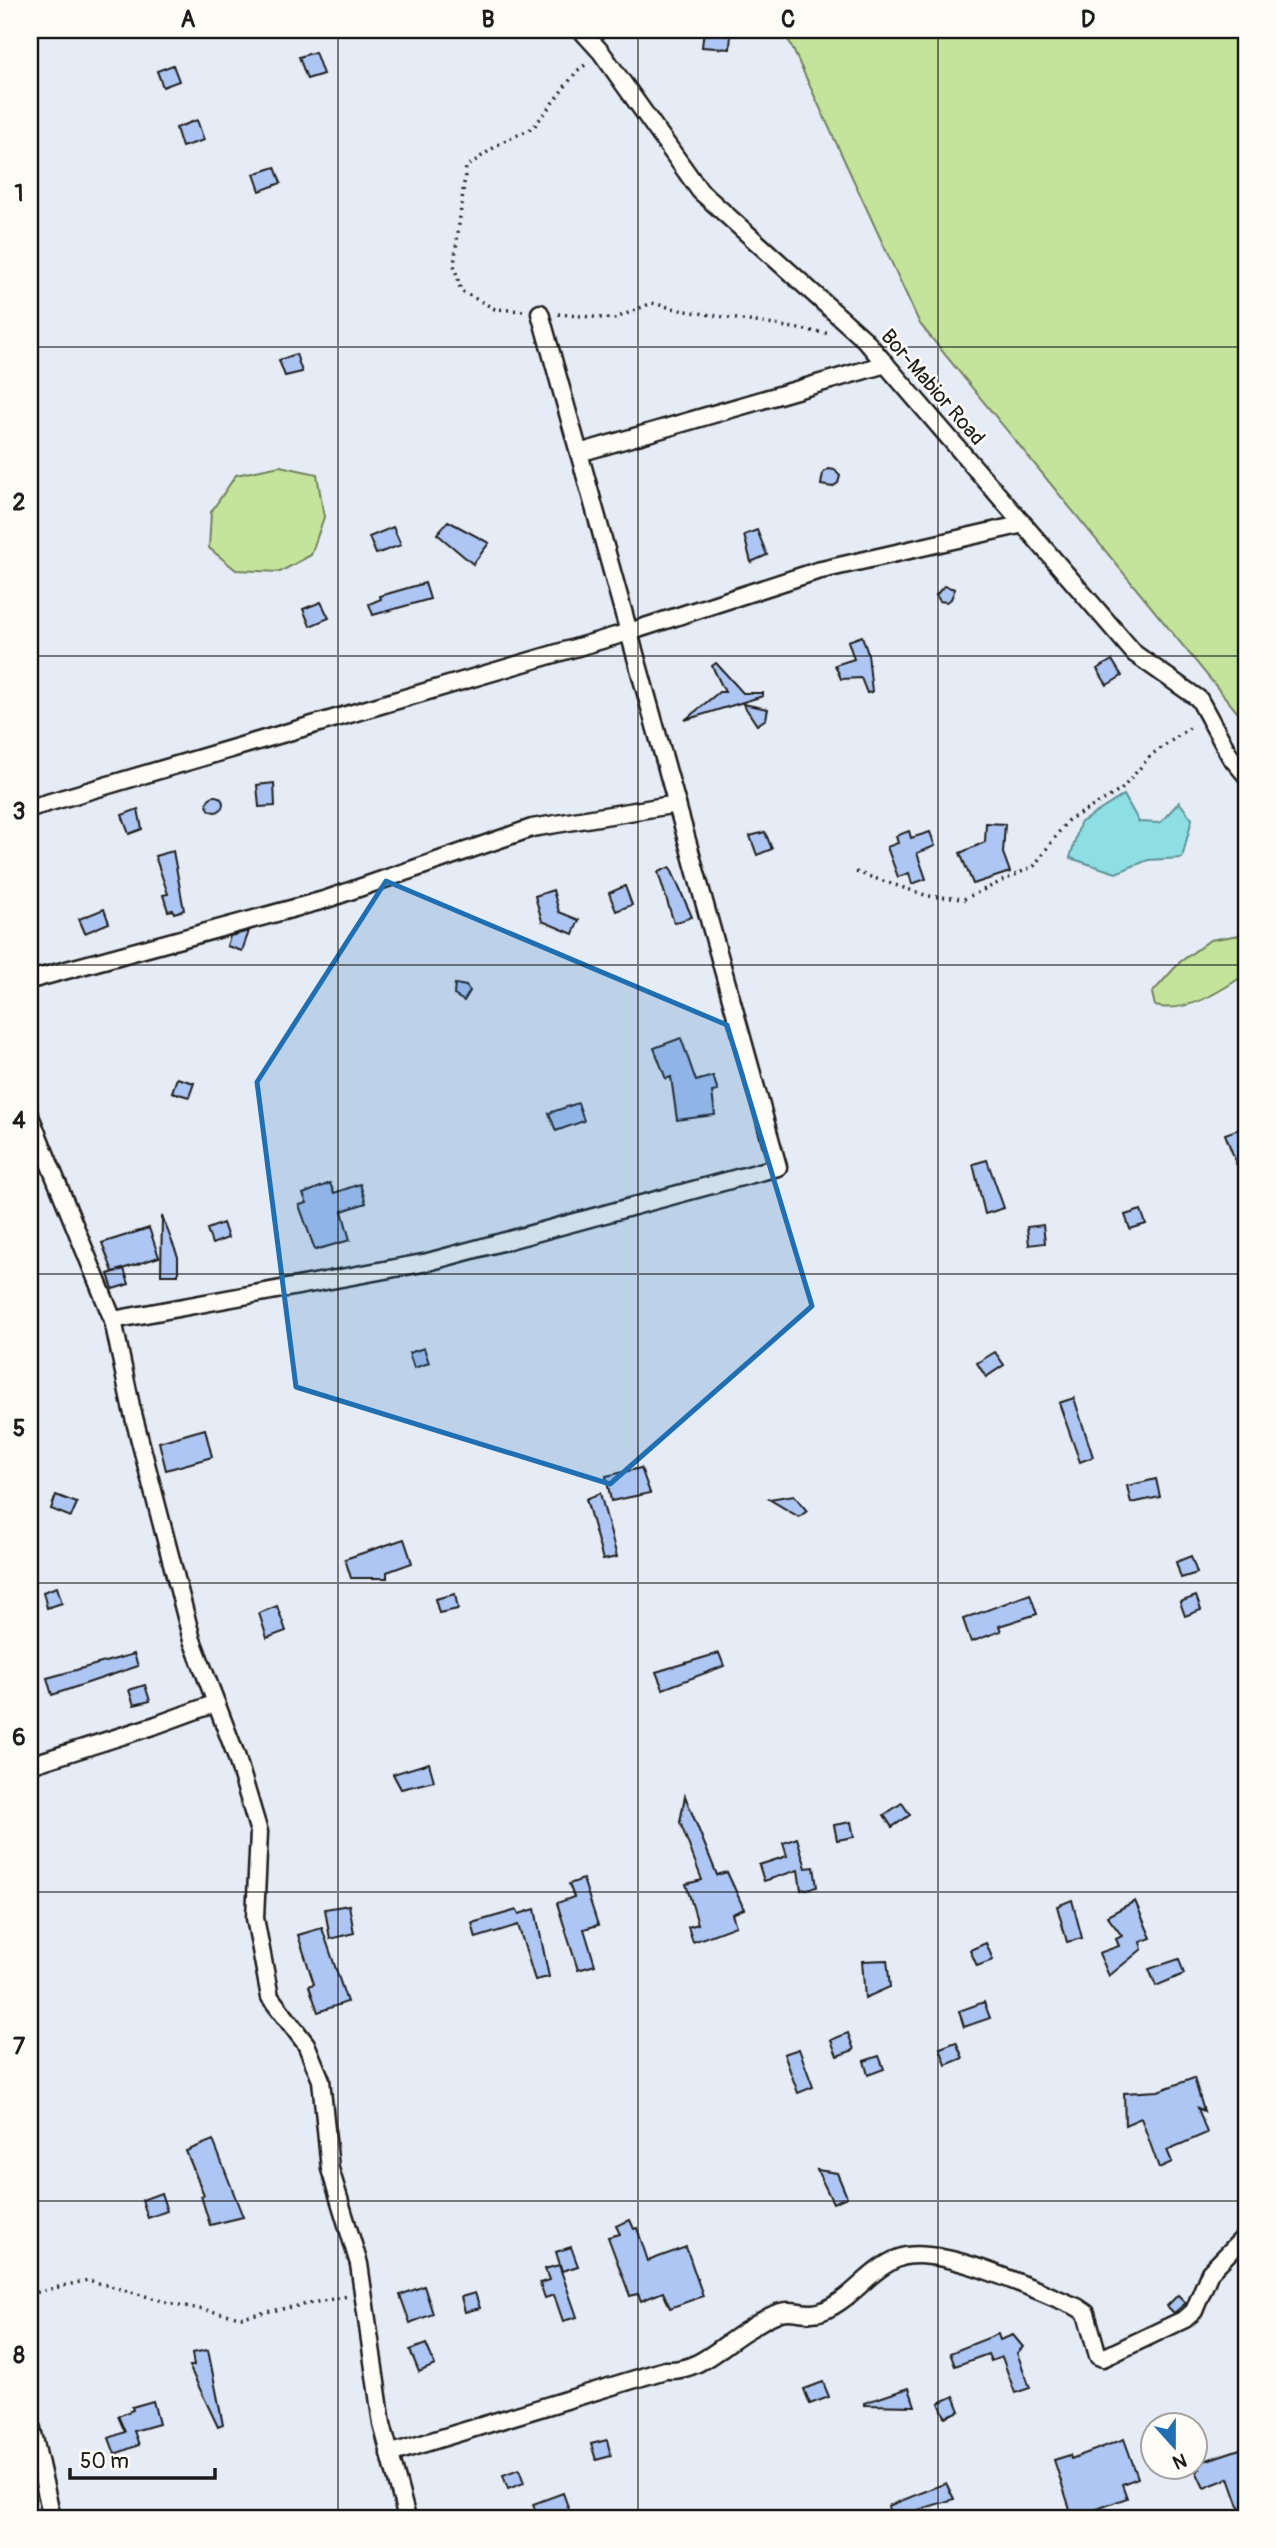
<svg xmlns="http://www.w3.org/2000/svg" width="1276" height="2548" font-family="Pangolin,sans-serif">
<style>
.green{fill:#c4e49c;stroke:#70805c;stroke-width:2}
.water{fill:#8ddfe4;stroke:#609194;stroke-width:2}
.building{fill:#adc6f3;stroke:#1c1c1c;stroke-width:2}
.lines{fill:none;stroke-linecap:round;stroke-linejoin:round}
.minor-casing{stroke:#1c1c1c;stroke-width:21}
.path{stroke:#1c1c1c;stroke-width:3.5;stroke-dasharray:2 5;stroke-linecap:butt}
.minor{stroke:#fdfcf7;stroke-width:16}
.marked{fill:#1f6fb2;fill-opacity:0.2;stroke:#1f6fb2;stroke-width:5;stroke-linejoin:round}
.grid{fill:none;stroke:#1c1c1c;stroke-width:2;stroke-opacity:0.55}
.labels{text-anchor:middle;stroke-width:5;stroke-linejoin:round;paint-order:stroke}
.street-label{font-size:21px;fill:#1c1c1c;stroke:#fdfcf7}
.neatline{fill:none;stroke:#1c1c1c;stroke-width:2.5}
.grid-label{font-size:23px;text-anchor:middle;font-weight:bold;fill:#1c1c1c}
</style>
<rect width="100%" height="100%" fill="#e5ecf6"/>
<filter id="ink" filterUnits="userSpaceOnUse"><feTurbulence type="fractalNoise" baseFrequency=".0143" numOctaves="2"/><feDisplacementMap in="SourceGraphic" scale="14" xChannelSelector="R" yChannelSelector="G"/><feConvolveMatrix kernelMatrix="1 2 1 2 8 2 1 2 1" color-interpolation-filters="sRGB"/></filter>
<g filter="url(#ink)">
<g class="green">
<path d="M784 30H1246V723L920 324Z"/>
<path d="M280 466 317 474 324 517 311 555 280 572 236 570 209 548 211 512 236 475Z"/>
<path d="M1246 934V974C1221 991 1186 1014 1155 1006L1152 993 1180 962 1210 940Z"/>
</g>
<path class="water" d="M1124 795 1139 822 1160 823 1179 802 1192 819 1182 858 1148 860 1116 873 1070 858 1080 823Z"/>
<g class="building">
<path d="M704 30 731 32 730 49 702 47Z"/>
<path d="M315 52 323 74 307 79 299 57Z"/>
<path d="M173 65 179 81 163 87 157 71Z"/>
<path d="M197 120 204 140 182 147 176 128Z"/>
<path d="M275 167 281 183 260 191 254 174Z"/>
<path d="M296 354 302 372 285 376 279 360Z"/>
<path d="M828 469 835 470 840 476 838 483 832 487 821 485 823 473Z"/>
<path d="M448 521 489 543 473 564 437 534Z"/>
<path d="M393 527 401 545 376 554 369 537Z"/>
<path d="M757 530 767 555 751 562 744 535Z"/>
<path d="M425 583 430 599 373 615 369 604 381 599 380 596Z"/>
<path d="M944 586 955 589 951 599 946 602 940 601 936 595Z"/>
<path d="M321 602 329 618 310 626 303 609Z"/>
<path d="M862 636 868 654 872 692 867 693 861 678 841 679 835 665 854 659 848 641Z"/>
<path d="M1112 660 1122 676 1107 685 1097 669Z"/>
<path d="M716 663 743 693H763V696L685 720 719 692H725L712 666Z"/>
<path d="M743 704 768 709 766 719 757 725Z"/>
<path d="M274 783 275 806 259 807 257 785Z"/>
<circle cx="215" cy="804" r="8"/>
<path d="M138 809 142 829 129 834 122 815Z"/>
<path d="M986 823 1005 824 1003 853 1010 872 973 884 960 853 985 842Z"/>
<path d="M909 831 911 838 930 832 935 846 917 853 926 879 912 884 909 873 898 877 887 847 898 843 896 836Z"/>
<path d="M765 832 772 849 757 855 750 836Z"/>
<path d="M173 851 184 910 174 913 173 910 168 911 163 895 168 894 155 856Z"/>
<path d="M670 867 692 917 674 923 658 872Z"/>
<path d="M625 886 632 905 616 911 609 893Z"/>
<path d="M553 890 559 912 579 920 573 934 542 921 535 896Z"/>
<path d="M104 909 109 923 85 933 79 919Z"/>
<path d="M249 931 242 951 227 946 230 936Z"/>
<path d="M455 984 466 986 470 991 464 1001 454 995Z"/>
<path d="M681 1038 696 1081 713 1076 718 1091 712 1092 715 1115 677 1120 671 1077 666 1079 654 1048Z"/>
<path d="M177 1078 194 1083 189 1097 172 1092Z"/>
<path d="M578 1103 584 1121 556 1131 549 1113Z"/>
<path d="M1242 1128 1246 1140 1245 1186 1225 1134Z"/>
<path d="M987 1160 1004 1208 985 1214 973 1164Z"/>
<path d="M330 1183 334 1193 360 1184 366 1203 342 1211 350 1240 315 1250 299 1205 307 1203 303 1194Z"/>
<path d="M1141 1210 1146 1224 1130 1229 1125 1215Z"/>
<path d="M162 1216 178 1257V1275H161Z"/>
<path d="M223 1223 228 1238 212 1244 207 1229Z"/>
<path d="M1043 1225 1045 1243 1029 1245 1027 1227Z"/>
<path d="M149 1228 159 1257 113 1272 102 1243Z"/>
<path d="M124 1269 129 1284 113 1289 108 1274Z"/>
<path d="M424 1348 429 1363 414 1368 409 1353Z"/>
<path d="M995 1352 1004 1365 986 1377 977 1363Z"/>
<path d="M1074 1398 1093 1457 1080 1462 1059 1403Z"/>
<path d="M205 1429 212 1457 166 1470 159 1442Z"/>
<path d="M641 1468 650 1493 611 1501 606 1476Z"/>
<path d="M1156 1479 1160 1497 1131 1503 1127 1486Z"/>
<path d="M600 1493 617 1557 603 1560 586 1499Z"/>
<path d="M56 1495 77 1503 71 1517 51 1509Z"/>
<path d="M794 1495 807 1511 799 1517 769 1499Z"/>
<path d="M404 1539 412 1563 387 1572V1578H351L345 1559Z"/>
<path d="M1191 1556 1197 1573 1181 1578 1176 1562Z"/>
<path d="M57 1587 62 1603 47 1608 43 1592Z"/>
<path d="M455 1594 458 1609 439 1613 435 1599Z"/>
<path d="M1030 1594 1037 1614 999 1626 1001 1631 971 1642 963 1619Z"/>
<path d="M1196 1596 1201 1610 1185 1616 1180 1602Z"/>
<path d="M277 1606 286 1631 267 1638 259 1613Z"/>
<path d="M719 1653 724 1666 663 1689 656 1672Z"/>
<path d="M134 1654 138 1666 52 1695 47 1678Z"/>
<path d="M145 1685 150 1701 134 1705 129 1690Z"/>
<path d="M429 1763 434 1781 401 1789 393 1774Z"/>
<path d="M685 1796 717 1875 727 1872 744 1909 732 1914 736 1926 693 1942 688 1927 698 1924 686 1884 702 1880 680 1822Z"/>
<path d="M902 1803 910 1815 892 1827 884 1815Z"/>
<path d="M851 1822 854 1837 837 1840 834 1825Z"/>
<path d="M797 1838 806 1868 814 1867 817 1887 801 1890 798 1870 764 1881 759 1865 787 1856 783 1843Z"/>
<path d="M583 1879 598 1925 584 1929 595 1965 578 1970 557 1903 574 1897 569 1884Z"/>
<path d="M1072 1900 1082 1938 1067 1942 1057 1906Z"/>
<path d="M1135 1901 1151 1938 1140 1942 1142 1949 1109 1976 1099 1953 1119 1946 1116 1939 1122 1936 1107 1916Z"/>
<path d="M349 1905 354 1933 330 1939 325 1909Z"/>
<path d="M535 1909 549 1977 535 1980 518 1925 476 1938 472 1923 517 1910 519 1914Z"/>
<path d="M322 1928 347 2002 318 2012 309 1986 314 1984 298 1935Z"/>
<path d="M986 1943 993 1960 977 1966 970 1950Z"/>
<path d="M1179 1959 1184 1974 1156 1986 1149 1969Z"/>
<path d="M887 1960 890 1987 865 1998 862 1961Z"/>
<path d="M984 2002 990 2018 964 2027 959 2011Z"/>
<path d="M848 2033 854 2050 837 2056 831 2040Z"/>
<path d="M956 2042 963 2058 946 2065 940 2048Z"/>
<path d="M799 2049 813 2087 798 2093 784 2054Z"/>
<path d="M879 2056 884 2069 868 2075 864 2061Z"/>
<path d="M1194 2078 1204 2111 1198 2108 1207 2133 1167 2150 1172 2162 1159 2168 1141 2118 1125 2125 1124 2093 1158 2091Z"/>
<path d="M213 2140 243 2217 210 2225 201 2196 204 2195 186 2151Z"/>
<path d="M817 2170 837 2173 847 2197 833 2203Z"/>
<path d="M161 2193 167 2211 148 2218 142 2200Z"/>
<path d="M630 2220 634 2229 637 2228 648 2261 686 2247 703 2296 670 2308 663 2292 641 2301 638 2294 630 2296 608 2237 620 2234 616 2226Z"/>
<path d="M571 2247 578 2266 562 2271 556 2252Z"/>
<path d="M559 2265 577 2317 563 2321 554 2295 545 2298 540 2283 549 2280 545 2269Z"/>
<path d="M424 2286 433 2314 410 2323 400 2295Z"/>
<path d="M475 2293 480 2308 465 2312 461 2297Z"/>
<path d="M1178 2295 1186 2303 1174 2313 1167 2306Z"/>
<path d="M998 2334 1000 2340 1013 2335 1023 2347 1017 2353 1030 2388 1015 2393 1002 2357 991 2361 988 2354 955 2366 950 2353Z"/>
<path d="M426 2344 435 2365 419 2372 410 2350Z"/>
<path d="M208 2350 223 2425 218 2427 189 2366H194L192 2353Z"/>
<path d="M823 2382 829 2397 810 2404 804 2389Z"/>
<path d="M909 2388 915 2406 864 2405V2403Z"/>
<path d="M954 2396 960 2411 945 2417 939 2403Z"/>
<path d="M153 2401 159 2424 134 2431 139 2445 115 2454 109 2438 125 2432 118 2416 133 2410 132 2407Z"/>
<path d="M1124 2439 1138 2478 1122 2484 1127 2498 1089 2512 1090 2518H1073L1054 2460 1070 2455 1071 2459Z"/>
<path d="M607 2440 611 2456 596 2460 591 2444Z"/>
<path d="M1246 2447V2463L1242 2465 1246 2477V2518H1243L1229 2478 1204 2488 1196 2471 1200 2469 1198 2463Z"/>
<path d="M519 2469 524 2483 508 2489 503 2475Z"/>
<path d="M946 2483 954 2499 892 2518 888 2506Z"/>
<path d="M563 2493 572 2518H538L533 2504Z"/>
</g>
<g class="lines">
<defs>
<g id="minor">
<path d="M581 30 601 52 700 191 864 339 1135 654 1199 699 1230 756 1246 775"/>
<path d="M579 453 886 364"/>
<path d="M30 808 629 632 817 571 1024 524"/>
<path d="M30 980 324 900 532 828 677 804"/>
<path d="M30 1116 113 1320 131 1406 192 1640 236 1755 259 1832 255 1918 270 1997 306 2044 321 2080 330 2169 359 2264 382 2424 407 2518"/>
<path d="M113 1320 428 1262 778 1167 540 313"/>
<path d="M30 1765 156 1725 216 1703"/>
<path d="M30 2420 52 2518"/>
<path d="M389 2454 665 2370C700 2372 721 2345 749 2329 760 2322 775 2311 788 2311 800 2311 812 2316 825 2310 852 2299 870 2269 899 2258 938 2243 1037 2291 1077 2307L1086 2313 1098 2356 1103 2358 1185 2319 1194 2311 1210 2272 1246 2235"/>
</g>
</defs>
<use href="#minor" class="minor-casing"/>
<g class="path">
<path d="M523 311 495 309 461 291 454 265 466 167 502 142 533 128 577 71 589 62"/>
<path d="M558 314 614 319 652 303 680 310 831 334"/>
<path d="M856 872 928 896 964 899 1034 866 1067 821 1121 790 1151 755 1194 725"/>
<path d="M30 2294 88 2280 174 2304 241 2317 348 2296"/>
</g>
<use href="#minor" class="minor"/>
</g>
</g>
<path class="marked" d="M386 881 727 1025 812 1306 610 1484 296 1387 257 1082Z"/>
<path class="grid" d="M338 30V2518M638 30V2518M938 30V2518M30 347H1246M30 656H1246M30 965H1246M30 1274H1246M30 1583H1246M30 1892H1246M30 2201H1246"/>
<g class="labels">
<g class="street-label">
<text transform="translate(933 387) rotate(49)" y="7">Bor-Mabior Road</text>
</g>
</g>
<rect width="1276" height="2548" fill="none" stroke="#fdfcf7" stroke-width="77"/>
<g transform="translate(1174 2446) rotate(159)"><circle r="33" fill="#fdfcf7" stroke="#a3a29f" stroke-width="2"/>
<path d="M0-5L12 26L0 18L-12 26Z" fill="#1f6fb2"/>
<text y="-10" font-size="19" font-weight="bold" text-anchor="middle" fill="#1c1c1c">N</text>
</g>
<path d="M70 2468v10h145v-10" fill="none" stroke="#1c1c1c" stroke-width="3.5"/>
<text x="80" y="2468" font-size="21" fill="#1c1c1c" stroke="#fdfcf7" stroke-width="5" paint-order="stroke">50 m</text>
<rect x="38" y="38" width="1200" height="2472" class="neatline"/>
<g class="grid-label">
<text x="188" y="27">A</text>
<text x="488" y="27">B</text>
<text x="788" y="27">C</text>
<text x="1088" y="27">D</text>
<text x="19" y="201">1</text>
<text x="19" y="510">2</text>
<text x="19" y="819">3</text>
<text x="19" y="1128">4</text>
<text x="19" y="1436">5</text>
<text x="19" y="1745">6</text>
<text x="19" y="2054">7</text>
<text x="19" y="2363">8</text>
</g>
</svg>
